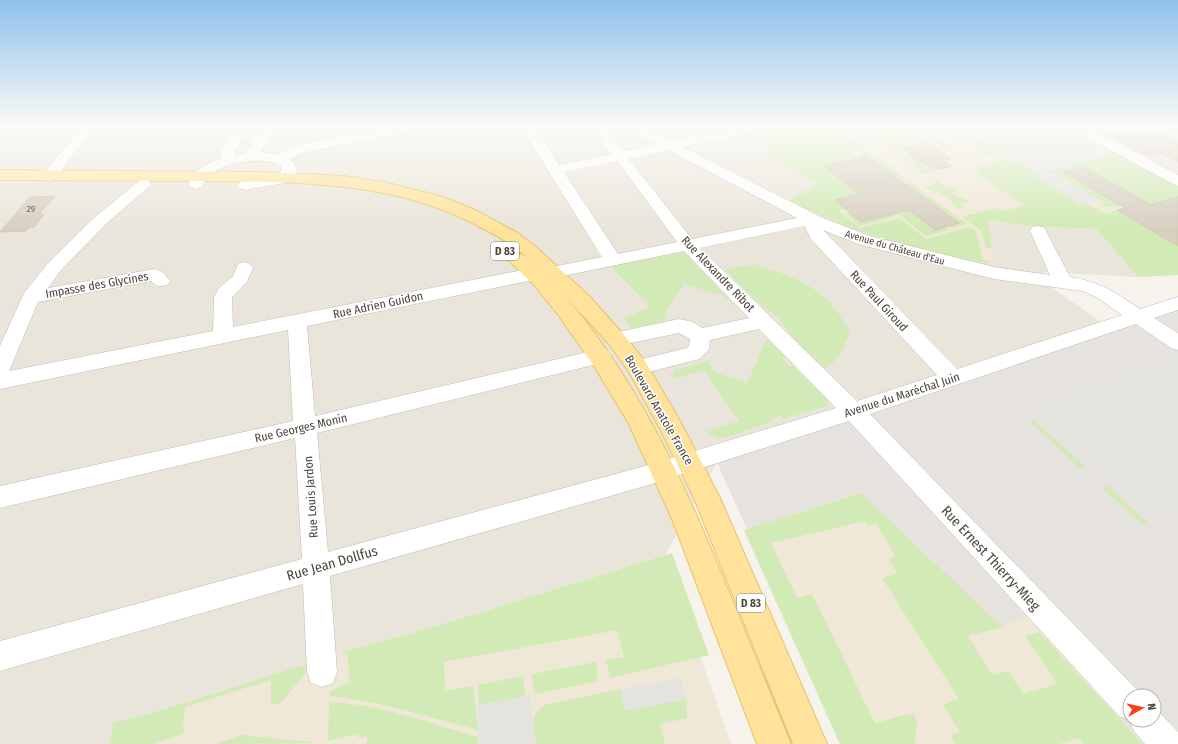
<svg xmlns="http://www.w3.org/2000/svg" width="1178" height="744" font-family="'Fira Sans Condensed',sans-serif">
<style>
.residential{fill:#eae5da}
.industrial{fill:#e6e2dd;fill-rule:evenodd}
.education{fill:#efe8d6}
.green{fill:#d2eab5}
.parking{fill:#e5e3e0}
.building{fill:#d8cfc1;stroke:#d3c7b4}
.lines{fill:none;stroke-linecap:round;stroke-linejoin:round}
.minor-casing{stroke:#c2bbae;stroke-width:1}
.major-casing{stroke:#e6c16a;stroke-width:2}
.minor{fill:#fff;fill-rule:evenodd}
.major{fill:#ffe39c;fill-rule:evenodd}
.labels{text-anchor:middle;stroke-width:3;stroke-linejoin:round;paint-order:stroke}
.far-number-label{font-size:9px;fill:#6e675b}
.far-street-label{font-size:10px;fill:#4b4439;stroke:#fff}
.shield{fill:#fff;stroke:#817c74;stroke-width:1}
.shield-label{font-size:11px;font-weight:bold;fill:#4b4439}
.street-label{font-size:12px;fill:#4b4439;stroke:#fff}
.near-street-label{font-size:14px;fill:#4b4439;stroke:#fff}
</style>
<rect width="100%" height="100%" fill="#f6f3ec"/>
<g class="residential">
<path d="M0 126H779L755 131 776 148 762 155 819 183 790 201 834 221 907 245 989 264 987 220 1031 226 1098 229 1138 277 1043 272 1051 287 1104 324 717 463 665 555 437 626 339 653 336 657 337 667 314 661 149 714 114 723 110 744H0Z"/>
<path d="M1070 126H1178V183L1118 152Z"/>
</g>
<path class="industrial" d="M1178 306V744H845L717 463ZM1130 696H1154V720H1130Z"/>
<g class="education">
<path d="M779 126H1070L1178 183V275L1138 277 1097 229 1031 226 988 220 994 259 988 258 989 264 907 245 834 221 818 183 761 154 776 148 754 131Z"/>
<path d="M860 492 1001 627 1027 616 1145 744H840L744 530Z"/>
<path d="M665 555 731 744H110L113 723 149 714 314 661 337 667 336 657 339 653 437 626Z"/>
</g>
<g class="green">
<path d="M779 126H791L786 127 795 135 840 126 851 134 846 136 865 149 851 153 857 158 824 166 853 189 864 193 835 200 846 209 839 211 860 228 899 218 926 239 970 227 976 231 983 260 989 261V264C937 254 883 241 834 221 819 215 804 208 789 201L818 183 761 154 776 148 754 131Z"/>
<path d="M861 126 867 129 883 126H901L867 134 864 131 858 132 851 127Z"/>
<path d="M1082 126H1153L1158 128 1160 133 1136 139 1131 136 1112 141Z"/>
<path d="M904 127 943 152 912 143 900 145 904 149 894 152 869 135Z"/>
<path d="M922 130 957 152 952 154 917 131Z"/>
<path d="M969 133 997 150 996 155C990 159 984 156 978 152L983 151 958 136Z"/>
<path d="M1107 150H1111L1178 184V197L1143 208 1140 199 1083 167 1074 169 1068 166 1113 154Z"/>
<path d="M868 151 901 174 900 175 905 179 901 181 866 156 862 157 857 154Z"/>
<path d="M909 154 934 171 923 174 917 170 920 169 901 156Z"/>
<path d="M1001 160C1017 159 1029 168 1042 176L1037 178 1082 205 1088 204 1106 214 1117 210 1178 246V275L1138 277 1097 229 1031 226 988 220 992 249 986 248 982 231 962 217 998 208 1003 211 1024 205 975 173 980 172 974 168Z"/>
<path d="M1066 166 1072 170 1064 173 1120 205 1114 207 1101 205 1105 203 1054 173 1048 174 1042 170 1044 167 1049 171Z"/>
<path d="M938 181 948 188 951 187 957 191 952 192 960 198 963 197 970 202 959 203 964 207 959 209 950 202 952 201 938 192 934 193 925 187 936 184 934 182Z"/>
<path d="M911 183 967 224 953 228 949 226 958 223 919 194 914 195 900 185Z"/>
<path d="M900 203 945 227 949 230 926 236 888 206Z"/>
<path d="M885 207 897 216 860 226 845 213Z"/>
<path d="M681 253 686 254 734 305H733L724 296 684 284C677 294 665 309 665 321L631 328 624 318 650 307 611 266Z"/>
<path d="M754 264C781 273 813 282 832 305 839 313 844 322 850 331 845 345 839 362 824 368L797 342 778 318 753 298 725 270Z"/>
<path d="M767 339 785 357 782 358 789 366 792 365 828 401 827 406 784 419 781 416 771 419 772 422 719 439 706 432 739 421 704 370 675 379 673 375 675 370 708 361 715 372 747 383Z"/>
<path d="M1033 420 1034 421 1085 466 1080 468 1030 422Z"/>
<path d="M1107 486 1109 487 1148 523 1144 525 1102 488Z"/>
<path d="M861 493 1002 627 968 636 992 675 1008 671 1023 694 1058 684 1025 636 1039 632 1143 744H1083L1079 738 1058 744H955L950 735 960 732 943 705 959 699 882 578 897 573 888 559 896 557 876 524 868 525 865 521 771 543 797 598 812 594 875 723 913 713 917 720 915 744H840L744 530Z"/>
<path d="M672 553 709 655 610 678 606 660 624 657 617 630 444 662 445 691 473 686 478 730C429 717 379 701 329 696V692L350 682 347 653H339L437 626Z"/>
<path d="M596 662 598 681 535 694 532 674Z"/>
<path d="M306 664 307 671 282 702 271 705V680L185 707 183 726 185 733 153 744H110L113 723 149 714Z"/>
<path d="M523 676 525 696 479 706 478 685Z"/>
<path d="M621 689 625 711 686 699 687 718 660 724 665 744H536L533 725 536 712 545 705Z"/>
<path d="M329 702C379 704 429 723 478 737V744H367V736L358 738V734L328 741Z"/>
<path d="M242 735 319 743 215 744Z"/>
</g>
<g class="parking">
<path d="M1038 126H1070L1118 152 1108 150 1113 153 1049 171 1044 167 1042 168V170L1048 174 1054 173 1100 200 1082 205 1036 178 1041 176 981 140Z"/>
<path d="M1174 351 1178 354V516L1160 524 1028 405Z"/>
<path d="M680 678 686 699 625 711 621 689Z"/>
<path d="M530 695 536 744H479L477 705Z"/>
</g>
<g class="building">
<path d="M1090 126H1131L1150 135 1160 133 1178 141V162L1161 153 1149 156Z"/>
<path d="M926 142 951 158 944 161 952 166 940 169 933 168 908 154H911L902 148Z"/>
<path d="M866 156 919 194 959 223 935 230 909 210 861 222 835 200 859 194 824 166Z"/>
<path d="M1083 167 1151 205 1178 197V246L1117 210 1125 208 1063 172Z"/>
<path d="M55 196 39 214H44L34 227H29L26 231 0 232 30 197Z"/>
</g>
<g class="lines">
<defs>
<g id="minor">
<path d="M82 126H96L54 179 49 181 44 179 41 176 44 173Z"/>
<path d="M238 126H252L234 151 235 155 246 153 262 126H276L261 152 276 154 302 144 397 126H424L422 129 417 130 306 152 289 159 295 164 297 172 284 183 245 190 240 188 237 185 240 182 274 176 281 171V166C264 155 218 162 206 179 204 182 203 185 201 187L196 189 191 187 188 184C194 169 206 164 221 158L220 151Z"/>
<path d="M520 126H534L559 165 611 154 590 126H604L624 151 656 144 626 129 624 126H641L671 141 745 126H770L768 129 763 130 683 147 823 218 870 236 994 267 1050 275 1030 231 1032 227 1038 226 1044 227 1046 231 1070 277C1101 282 1115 292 1140 309L1178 297V310L1154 318 1178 333V350L1171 348 1136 324 870 414 1141 694 1142 696H1130V720H1154V708L1156 709 1178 732V744H1145L1134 731 1129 720 1119 716 849 421 645 486 330 576 337 672 333 683 322 687 311 683 307 672 303 584 0 671V641L302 559 295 438 0 508V486L293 421 288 330 0 389V346L24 293 49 262 95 217 139 181 144 179 149 181 152 184 107 223 61 270 48 288 155 269C162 271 166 275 170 281L167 285C160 287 156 287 151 281L38 302 9 371 213 331 214 297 219 288 233 276 238 264 244 262 250 264 253 268 247 282 232 297 233 327 533 268 539 270 542 274 539 278 533 280 307 326 315 416 601 349 608 351 611 356 608 361 601 363 317 433 328 552 645 466 836 408 759 329 710 340 709 349 700 359 637 375 630 372 627 367 630 362 687 348 689 346 690 339 679 333 616 346 609 344 606 339 609 334 679 319 693 322 702 328 749 318 684 251 553 278 547 276 544 272 547 268 602 257ZM668 150 797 218 692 239 629 159ZM617 161 677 242 618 254 564 172ZM805 226 810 238 937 375 857 401 700 248ZM823 230 858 244 994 279 1083 291 1096 297 1122 315 957 369Z"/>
<path d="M1070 126H1087L1178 175V186L1173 184 1072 129Z"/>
</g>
<path id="major" d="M0 170 259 172 344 176 388 183 443 197 475 210 516 232 536 247 589 296 623 334 645 361 681 423 720 498 827 744H793L694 498 662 433 629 372 609 344 563 294C637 378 684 482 726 585 748 638 769 691 791 744H757L672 519 629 424 594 366 559 316 535 286 505 257 507 253C516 251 520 253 527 258 514 245 498 236 482 228 390 178 286 182 184 181 123 181 61 180 0 180Z"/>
</defs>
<use href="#minor" class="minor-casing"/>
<use href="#major" class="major-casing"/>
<use href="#minor" class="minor"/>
<use href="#major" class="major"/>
</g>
<linearGradient id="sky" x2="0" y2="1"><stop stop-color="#8fc1ec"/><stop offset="0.55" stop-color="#fbfaf6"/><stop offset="1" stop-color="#fbfaf6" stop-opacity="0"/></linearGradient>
<rect width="1178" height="230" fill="url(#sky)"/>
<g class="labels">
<g class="far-number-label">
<text x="31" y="212">29</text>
</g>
<g class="far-street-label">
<text transform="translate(895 247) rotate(16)" y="4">Avenue du Château d'Eau</text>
</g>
<g class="shield">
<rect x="491" y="242" width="28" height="18" rx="3"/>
<rect x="737" y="594" width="28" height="18" rx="3"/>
</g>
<g class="shield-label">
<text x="505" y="255">D 83</text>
<text x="751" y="607">D 83</text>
</g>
<g class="street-label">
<text transform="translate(718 274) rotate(46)" y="4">Rue Alexandre Ribot</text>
<text transform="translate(97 285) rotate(-10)" y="4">Impasse des Glycines</text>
<text transform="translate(879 301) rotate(47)" y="4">Rue Paul Giroud</text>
<text transform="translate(378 305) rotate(-12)" y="4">Rue Adrien Guidon</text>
<text transform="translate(902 395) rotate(-18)" y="4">Avenue du Maréchal Juin</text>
<text transform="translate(659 410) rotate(60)" y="4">Boulevard Anatole France</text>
<text transform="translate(301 428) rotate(-13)" y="4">Rue Georges Monin</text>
<text transform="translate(311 497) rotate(-94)" y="4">Rue Louis Jardon</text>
</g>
<g class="near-street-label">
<text transform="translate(991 558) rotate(47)" y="5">Rue Ernest Thierry-Mieg</text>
<text transform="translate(332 563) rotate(-16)" y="5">Rue Jean Dollfus</text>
</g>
</g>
<g transform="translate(1142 708) rotate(82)"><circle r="19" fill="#ffffff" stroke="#b7b4b0"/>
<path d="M0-3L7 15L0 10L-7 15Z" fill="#fc3f1d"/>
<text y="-6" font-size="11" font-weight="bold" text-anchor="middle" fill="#4b4439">N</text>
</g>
</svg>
